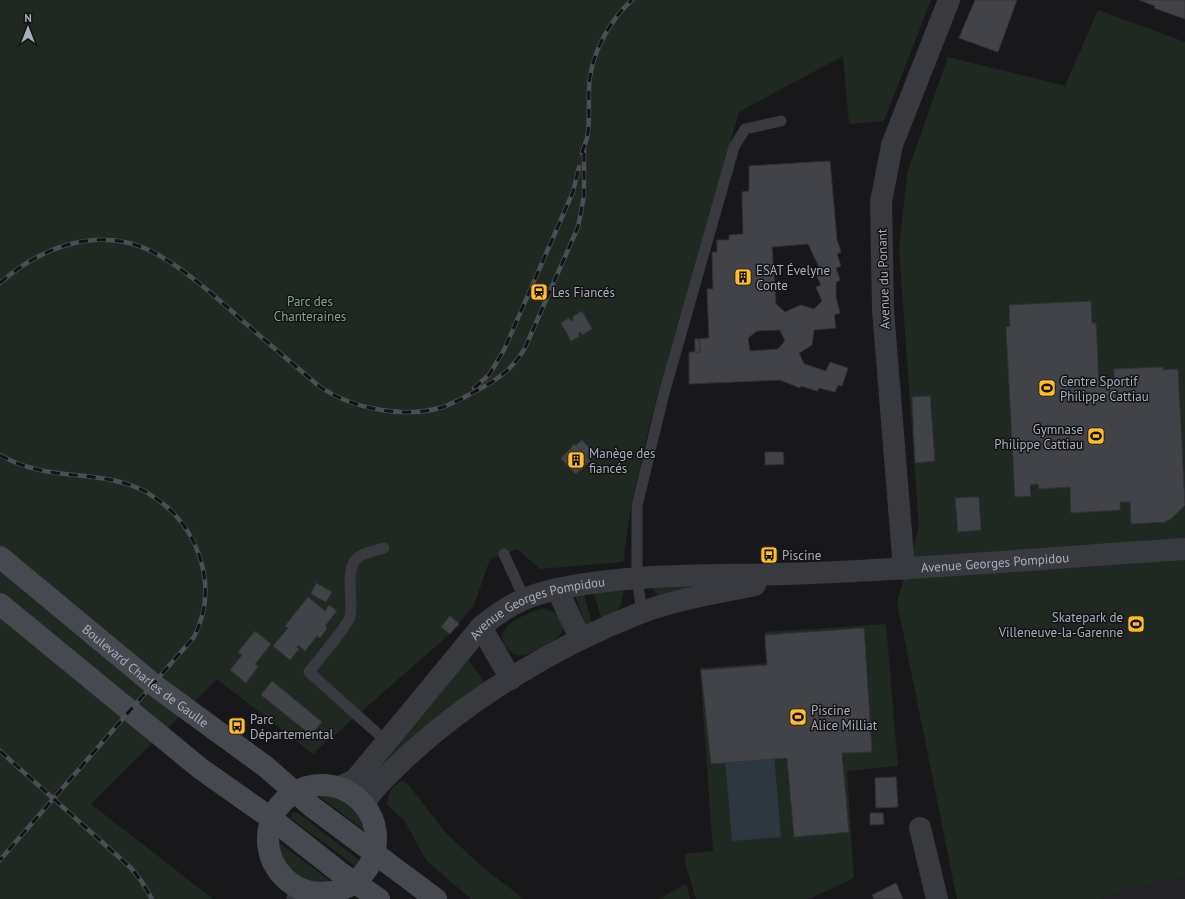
<svg xmlns="http://www.w3.org/2000/svg" width="1185" height="899" font-family="'PT Sans',sans-serif">
<style>
.built{fill:#242428}
.green{fill:#1f2921}
.water{fill:#2c3740}
.building{fill:#424348;stroke:#323237;fill-rule:evenodd}
.lines{fill:none;stroke-linecap:round;stroke-linejoin:round}
.service{stroke:#383a40;stroke-width:11}
.minor{stroke:#383a40;stroke-width:22}
.secondary{stroke:#464950;stroke-width:22}
.rail-casing{stroke:#4b4e55;stroke-width:4.5}
.rail{stroke:#131316;stroke-width:3;stroke-dasharray:9;stroke-linecap:butt}
.labels{text-anchor:middle;stroke-width:3;stroke-linejoin:round;paint-order:stroke}
.poi-label{font-size:13px;fill:#a9aebb;stroke:#131316;text-anchor:start}
.street-label{font-size:13px;fill:#a9aebb;stroke:#131316}
.park-label{font-size:13px;fill:#7ea882;stroke:#131316}
</style>
<rect width="100%" height="100%" fill="#18181a"/>
<path class="built" d="M1185 876V899H1100Z"/>
<g class="green">
<path d="M0 0H931L884 121 849 124 843 56 739 112 651 419 631 506 623 562 540 569 517 549 490 559 474 605 450 634 313 754 217 679 91 804 213 899H0Z"/>
<path d="M1098 10 1185 42V876L1100 899H957L897 602 919 528 899 249 907 173 948 57 1065 86Z"/>
<path d="M687 585 688 590 660 599 651 586Z"/>
<path d="M624 589 621 604 616 615 602 621 593 591Z"/>
<path d="M583 591 593 626H588L585 623 575 596Z"/>
<path d="M544 608 558 614C560 619 564 625 562 631 560 640 525 659 516 655 511 653 505 647 503 642 496 624 531 612 544 608Z"/>
<path d="M886 624 898 766 847 771 854 878 809 899H696L686 866 685 854 713 851 700 668 766 663 765 632Z"/>
<path d="M464 654 486 684 381 773 375 768Z"/>
<path d="M401 781 407 783 446 833 481 866 524 899H471L426 860 404 820 387 805C388 793 390 787 401 781Z"/>
<path d="M320 794C345 792 363 809 371 832L368 833 320 797Z"/>
<path d="M292 812 298 813 359 860 358 865 355 866 291 818Z"/>
<path d="M278 842 333 883V885C312 889 292 878 282 860 279 855 277 847 278 842Z"/>
<path d="M686 884 690 899H659Z"/>
</g>
<path class="water" d="M768 682 781 837 732 841 719 687Z"/>
<g class="building">
<path d="M975 0H1017L998 52 959 38Z"/>
<path d="M1139 0H1185V19L1154 8 1155 6Z"/>
<path d="M830 161 837 240 841 252 837 254 841 266 836 268 840 280 836 282V298L840 313 834 315 836 328 814 330 812 345 799 353 804 364 826 371 830 362 848 368 842 386 838 385 835 392 819 388 817 391 801 386 800 388 780 380 689 384V352H700L699 339 709 338 707 289H713L712 252H717V240H729V235L743 234 742 192 749 191V166ZM808 244 821 271 815 273 821 285 816 287 822 301 814 309 801 305 785 312 776 304 772 247ZM780 330 785 341 778 349 750 351 748 338 757 331Z"/>
<path d="M1091 301 1092 323H1096L1099 387 1115 386 1114 369 1163 367V370L1178 369 1185 505 1172 518 1165 522 1131 524 1130 502H1120V510L1071 513 1070 487 1039 489 1038 484 1030 485 1031 496 1015 497 1006 327 1010 326 1009 305Z"/>
<path d="M582 311 592 329 582 335 581 332 578 334 580 336 571 341 561 323 569 318 571 321 574 319 572 317Z"/>
<path d="M695 339H699L700 352H695Z"/>
<path d="M930 396 935 461 915 463 912 397Z"/>
<path d="M582 440 595 454 576 474 574 473 561 457Z"/>
<path d="M574 444 590 459V461L576 474 561 459Z"/>
<path d="M765 452H783L784 464 765 465Z"/>
<path d="M979 497 981 530 958 532 955 498Z"/>
<path d="M316 583 332 592 326 602 311 594Z"/>
<path d="M308 597 325 611 329 605 337 611 325 626 327 628 320 638 317 636 305 651 298 645 297 647 299 649 290 660 273 646 288 628 285 626Z"/>
<path d="M450 616 459 624 450 634 441 627Z"/>
<path d="M864 628 872 752 842 753 849 832 794 837 787 758 711 764 701 670 767 665 765 635Z"/>
<path d="M255 631 271 644 255 664 258 667 246 683 230 670 242 655 238 652Z"/>
<path d="M272 681 322 722 311 735 261 695Z"/>
<path d="M896 777 898 807 876 808 875 778Z"/>
<path d="M870 813H883L884 824 870 825Z"/>
<path d="M896 883 903 899H874L872 895Z"/>
</g>
<g class="lines">
<g class="service">
<path d="M384 548C376 550 367 552 360 556 343 566 354 600 350 617 348 625 316 663 309 672L387 742"/>
<path d="M504 554 524 598"/>
<path d="M642 612 637 579V506L663 397 734 147 745 129 781 121"/>
<path d="M292 899 295 886"/>
</g>
<g class="minor">
<path d="M904 569 883 310 881 202 892 145 949 0"/>
<path d="M557 589 580 638"/>
<path d="M481 627 511 679"/>
<path id="s1" d="M340 787 355 780 481 627C506 606 525 596 557 589 640 571 727 577 812 573 936 568 1061 557 1185 549"/>
<path d="M364 804C372 789 386 777 398 765 464 701 555 646 640 613 677 599 717 593 755 585"/>
<path d="M920 828 937 899"/>
</g>
<g class="secondary">
<path id="s2" d="M0 557 158 688 266 767 311 806 436 899"/>
<path d="M0 604 201 769 272 819 338 871 379 899"/>
<circle cx="322" cy="839" r="54"/>
</g>
<defs>
<g id="rail">
<path d="M582 153C583 148 586 143 587 138 591 118 587 97 590 77 594 49 611 19 632 0"/>
<path d="M0 283C42 246 100 225 153 252 183 268 210 292 235 314 263 339 292 363 320 387 353 409 405 419 443 407 454 403 465 397 476 391 497 380 513 369 525 348L578 227 584 196V147"/>
<path d="M474 388 489 375 504 350 573 192 579 167"/>
<path d="M0 455C46 482 93 469 138 488 148 492 157 499 166 506 182 520 192 535 199 555 209 583 207 611 194 637L0 860"/>
<path d="M0 751 131 868 142 882 152 899"/>
</g>
</defs>
<use href="#rail" class="rail-casing"/>
<use href="#rail" class="rail"/>
</g>
<defs>
<symbol id="building-square" viewBox="-11 -11 22 22"><rect x="-9" y="-9" width="18" height="18" rx="4" fill="#ffbc2b" stroke="#131316"/><path d="M-4-6H4V6H1V3H-1V6H-4ZM-2.5-4.3h1.7v1.8h-1.7ZM.8-4.3h1.7v1.8H.8ZM-2.5-1h1.7V.8h-1.7ZM.8-1h1.7V.8H.8Z" fill="#111"/></symbol>
<symbol id="station-square" viewBox="-11 -11 22 22"><rect x="-9" y="-9" width="18" height="18" rx="4" fill="#ffbc2b" stroke="#131316"/><path d="M-3-6H3Q5-6 5-4V2Q5 4 3 4L4.5 6H3L1.5 4h-3L-3 6H-4.5L-3 4Q-5 4-5 2V-4Q-5-6-3-6ZM-3.5-4v3h7v-3ZM-3.5 1v1.5H-2V1ZM2 1v1.5H3.5V1Z" fill="#111"/></symbol>
<symbol id="stadium-square" viewBox="-11 -11 22 22"><rect x="-9" y="-9" width="18" height="18" rx="4" fill="#ffbc2b" stroke="#131316"/><path d="M0-5a6.5 5 0 1 0 0 10a6.5 5 0 1 0 0-10ZM-3.5-1.8h7v3.6h-7Z" fill="#111"/></symbol>
<symbol id="bus-square" viewBox="-11 -11 22 22"><rect x="-9" y="-9" width="18" height="18" rx="4" fill="#ffbc2b" stroke="#131316"/><path d="M-5-6H5V4H4V6H2V4H-2V6H-4V4H-5ZM-3.5-4V0h7V-4ZM-3.5 1.2v1.5H-2V1.2ZM2 1.2v1.5H3.5V1.2Z" fill="#111"/></symbol>
</defs>
<g fill-rule="evenodd">
<use href="#building-square" x="733" y="267" width="20" height="20"/>
<use href="#station-square" x="529" y="282" width="20" height="20"/>
<use href="#stadium-square" x="1037" y="378" width="20" height="20"/>
<use href="#stadium-square" x="1086" y="426" width="20" height="20"/>
<use href="#building-square" x="566" y="450" width="20" height="20"/>
<use href="#bus-square" x="759" y="545" width="20" height="20"/>
<use href="#stadium-square" x="1126" y="614" width="20" height="20"/>
<use href="#stadium-square" x="788" y="707" width="20" height="20"/>
<use href="#bus-square" x="227" y="716" width="20" height="20"/>
</g>
<g class="labels">
<g class="poi-label">
<text x="756" y="275">ESAT Évelyne<tspan x="756" dy="15">Conte</tspan></text>
<text x="552" y="297">Les Fiancés</text>
<text x="1060" y="386">Centre Sportif<tspan x="1060" dy="15">Philippe Cattiau</tspan></text>
<text x="1083" y="434" text-anchor="end">Gymnase<tspan x="1083" dy="15">Philippe Cattiau</tspan></text>
<text x="589" y="458">Manège des<tspan x="589" dy="15">fiancés</tspan></text>
<text x="782" y="560">Piscine</text>
<text x="1123" y="622" text-anchor="end">Skatepark de<tspan x="1123" dy="15">Villeneuve-la-Garenne</tspan></text>
<text x="811" y="715">Piscine<tspan x="811" dy="15">Alice Milliat</tspan></text>
<text x="250" y="724">Parc<tspan x="250" dy="15">Départemental</tspan></text>
</g>
<g class="street-label">
<text transform="translate(883 279) rotate(-92)" y="5">Avenue du Ponant</text>
<text dy="5" stroke="none"><textPath href="#s1" startOffset="740">Avenue Georges Pompidou</textPath></text>
<text dy="5" stroke="none"><textPath href="#s1" startOffset="275">Avenue Georges Pompidou</textPath></text>
<text dy="5" stroke="none"><textPath href="#s2" startOffset="188">Boulevard Charles de Gaulle</textPath></text>
</g>
<g class="park-label">
<text x="310" y="306">Parc des<tspan x="310" dy="15">Chanteraines</tspan></text>
</g>
</g>
<g transform="translate(28 28)" stroke="#131316" stroke-width="3" paint-order="stroke">
<path d="M0-3L7 15L0 10L-7 15Z" fill="#a9aebb"/>
<text y="-6" font-size="11" font-weight="bold" text-anchor="middle" fill="#a9aebb">N</text>
</g>
</svg>
